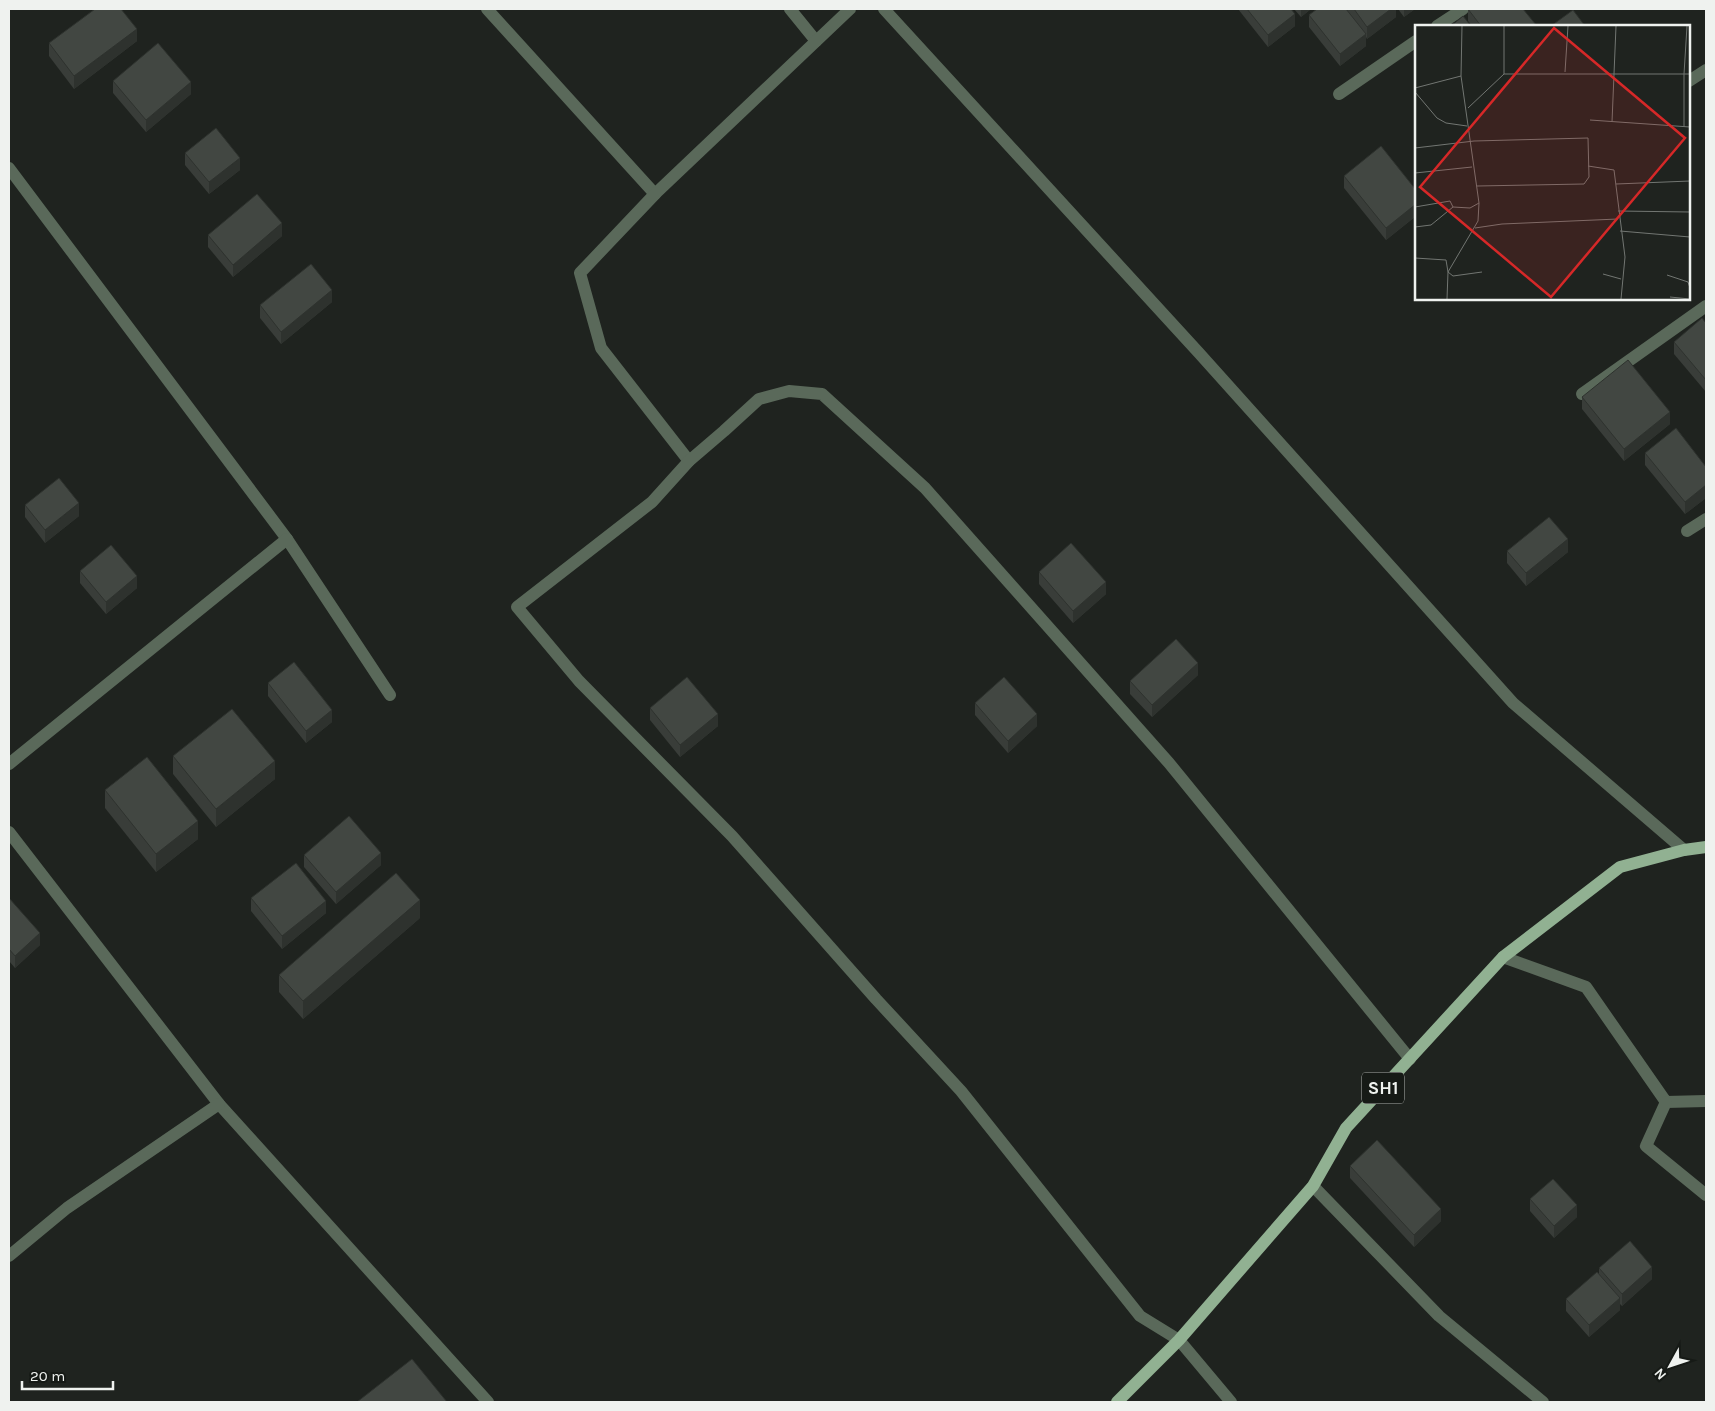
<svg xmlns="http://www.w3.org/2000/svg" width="1715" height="1411" font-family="Karla,sans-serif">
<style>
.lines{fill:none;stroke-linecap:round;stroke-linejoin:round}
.minor{stroke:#5a695a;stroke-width:12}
.major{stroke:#91b192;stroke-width:12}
.wall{fill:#393d39}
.shaded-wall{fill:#2e322e}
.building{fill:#424742;stroke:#2e322e}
.labels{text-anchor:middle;stroke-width:4;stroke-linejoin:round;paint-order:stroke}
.shield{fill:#161a16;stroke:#aeb1ae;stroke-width:1}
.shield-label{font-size:18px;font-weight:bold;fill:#eff2ef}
.inset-road{fill:none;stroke:#727672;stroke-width:1}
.view{fill:#d62828;fill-opacity:0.15;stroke:#d62828;stroke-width:2.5}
.inset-edge{fill:none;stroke:#eff2ef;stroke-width:2.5}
</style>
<rect width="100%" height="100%" fill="#1f231f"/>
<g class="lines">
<g class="minor">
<path d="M487 9 655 194"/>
<path d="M790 9 816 41"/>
<path d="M884 9 1199 353 1513 703 1684 850"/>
<path d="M1437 26 1463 9"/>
<path d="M1689 81 1706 70"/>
<path d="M1339 94 1416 41"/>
<path d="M9 168 287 539 390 695"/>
<path d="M1582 394 1706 306"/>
<path d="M689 461 601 348 580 273 655 194 850 9"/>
<path d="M1687 531 1706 519"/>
<path d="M9 764 287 539"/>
<path d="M9 832 219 1104 488 1402"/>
<path d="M1503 957 1586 987 1666 1102 1706 1101"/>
<path d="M1666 1102 1646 1146 1706 1195"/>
<path d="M1313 1186 1439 1316 1543 1402"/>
<path d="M9 1256 67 1208 219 1104"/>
<path d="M1231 1402 1179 1340 1140 1316 961 1091 876 999 732 836 579 681 517 607 652 502 689 461 724 431 759 399 789 391 822 394 925 488 1169 763 1410 1059"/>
</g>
<path class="major" d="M1117 1402 1179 1340 1313 1186 1346 1128 1503 957 1620 867 1684 850 1706 847"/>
</g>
<g class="wall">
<path d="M1238 9H1291L1295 26 1268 47Z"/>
<path d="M1294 9H1311L1301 17Z"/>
<path d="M1317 9H1396V17L1367 39 1366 37V46L1340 66 1309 27V15Z"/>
<path d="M1398 9H1415L1404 17Z"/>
<path d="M1468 9 1537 26H1472L1468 21Z"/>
<path d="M137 41 74 89 49 56V43Z"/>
<path d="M113 81 191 94 146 132 113 93Z"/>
<path d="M185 153 240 170 209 194 185 165Z"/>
<path d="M1344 176 1416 190V216L1386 240 1344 188Z"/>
<path d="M208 235 282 236 233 277 208 247Z"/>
<path d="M332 302 281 344 260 318V305Z"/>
<path d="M1706 323V392L1674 354V342Z"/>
<path d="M1582 397 1670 424 1624 461 1582 409Z"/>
<path d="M1645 453 1706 467V498L1685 514 1645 465Z"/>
<path d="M25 505 79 516 45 543 25 517Z"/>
<path d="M1507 551 1568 552 1526 586 1507 563Z"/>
<path d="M80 571 137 588 106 614 80 583Z"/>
<path d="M1039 572 1106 594 1073 623 1039 584Z"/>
<path d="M1198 675 1152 717 1130 694V681Z"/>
<path d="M268 683 332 722 306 743 268 696Z"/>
<path d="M975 703 1037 726 1008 753 975 715Z"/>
<path d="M650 708 718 726 680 757 650 720Z"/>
<path d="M173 756 275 779 216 827 173 774Z"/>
<path d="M105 790 198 839 156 872 105 808Z"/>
<path d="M304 855 381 865 336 904 304 867Z"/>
<path d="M9 898 40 945 15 968 9 961Z"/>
<path d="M251 898 326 913 282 949 251 911Z"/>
<path d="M420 918 303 1019 279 992V975Z"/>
<path d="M1350 1166 1441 1221 1414 1247 1350 1178Z"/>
<path d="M1530 1199 1577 1217 1554 1238 1530 1211Z"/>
<path d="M1599 1268 1652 1279 1622 1306 1620 1304V1310L1589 1337 1566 1311V1299L1599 1274Z"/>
</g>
<g class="shaded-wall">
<path d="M1301 9H1311L1301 17Z"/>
<path d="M1391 9H1396V17L1367 39V27Z"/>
<path d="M1404 9H1415L1404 17Z"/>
<path d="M1295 14V26L1268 47V35Z"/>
<path d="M137 29V41L74 89V76Z"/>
<path d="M1366 34V46L1340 66V54Z"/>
<path d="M191 82V94L146 132V120Z"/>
<path d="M240 158V170L209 194V182Z"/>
<path d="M1416 204V216L1386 240V228Z"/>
<path d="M282 223V236L233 277V265Z"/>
<path d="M332 290V302L281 344V332Z"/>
<path d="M1670 412V424L1624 461V449Z"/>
<path d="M1706 485V498L1685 514V502Z"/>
<path d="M79 503V516L45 543V530Z"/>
<path d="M1568 539V552L1526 586V573Z"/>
<path d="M137 576V588L106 614V602Z"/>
<path d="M1106 582V594L1073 623V611Z"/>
<path d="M1198 663V675L1152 717V705Z"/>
<path d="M332 710V722L306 743V731Z"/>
<path d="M718 714V726L680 757V745Z"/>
<path d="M1037 714V726L1008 753V741Z"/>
<path d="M275 761V779L216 827V809Z"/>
<path d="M198 821V839L156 872V854Z"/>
<path d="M381 853V865L336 904V892Z"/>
<path d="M420 900V918L303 1019V1001Z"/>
<path d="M326 901V913L282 949V936Z"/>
<path d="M40 933V945L15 968V956Z"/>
<path d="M1577 1205V1217L1554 1238V1226Z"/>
<path d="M1441 1209V1221L1414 1247V1235Z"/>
<path d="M1652 1267V1279L1622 1306V1294Z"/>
<path d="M1620 1298V1310L1589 1337V1325Z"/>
</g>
<g class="building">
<path d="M95 9H121L137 29 74 76 49 43Z"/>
<path d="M1247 9H1291L1295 14 1268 35Z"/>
<path d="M1317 9H1346L1366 34 1340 54 1309 15Z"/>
<path d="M1354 9H1391L1367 27Z"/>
<path d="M1468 9H1523L1537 26H1481Z"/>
<path d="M1573 10 1585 26H1551Z"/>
<path d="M1463 16 1471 26H1451Z"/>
<path d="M158 43 191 82 146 120 113 81Z"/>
<path d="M216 128 240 158 209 182 185 153Z"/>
<path d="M1381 146 1416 190V204L1386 228 1344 176Z"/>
<path d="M257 194 282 223 233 265 208 235Z"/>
<path d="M311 264 332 290 281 332 260 305Z"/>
<path d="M1702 318 1706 323V380L1674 342Z"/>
<path d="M1628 360 1670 412 1624 449 1582 397Z"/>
<path d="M1676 428 1706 467V485L1685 502 1645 453Z"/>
<path d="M59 478 79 503 45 530 25 505Z"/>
<path d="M1549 517 1568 539 1526 573 1507 551Z"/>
<path d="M1071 543 1106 582 1073 611 1039 572Z"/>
<path d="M111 545 137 576 106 602 80 571Z"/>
<path d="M1176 639 1198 663 1152 705 1130 681Z"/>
<path d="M294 662 332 710 306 731 268 683Z"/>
<path d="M687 677 718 714 680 745 650 708Z"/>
<path d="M1004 677 1037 714 1008 741 975 703Z"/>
<path d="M232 709 275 761 216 809 173 756Z"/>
<path d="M147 757 198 821 156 854 105 790Z"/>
<path d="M349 816 381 853 336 892 304 855Z"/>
<path d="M296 863 326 901 282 936 251 898Z"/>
<path d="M396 873 420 900 303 1001 279 975Z"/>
<path d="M9 898 40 933 15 956 9 949Z"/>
<path d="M1377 1140 1441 1209 1414 1235 1350 1166Z"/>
<path d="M1553 1179 1577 1205 1554 1226 1530 1199Z"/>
<path d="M1630 1241 1652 1267 1622 1294 1599 1268Z"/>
<path d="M1597 1272 1620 1298 1589 1325 1566 1299Z"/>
<path d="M412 1359 447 1402H357Z"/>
</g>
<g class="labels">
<rect class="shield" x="1362" y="1072.5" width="42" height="31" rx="4"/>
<g class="shield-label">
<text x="1383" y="1094">SH1</text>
</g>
</g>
<g transform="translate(1415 25)">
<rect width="275" height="275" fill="#1f231f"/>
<path class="inset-road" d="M89 1V49H269V102M272 1 269 49H275M150 47 153 1M0 63 46 51M0 67 22 93 31 98 52 101M53 83 89 49M175 95 275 102M197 97 201 1M0 123 59 116 173 113 174 152 169 159 62 161M173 141 199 145 210 232 206 274M0 148 57 142M201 159 275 156M0 182 35 176 38 182M203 186 275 187M0 202 16 200 38 182 55 183 64 178M60 203 87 199 203 194M205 206 275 212M0 233 31 235 33 247 38 251 67 247M188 249 206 254M252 250 273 257 275 263M255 272 275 274M32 274 33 247 63 196 64 178 46 51 47 1"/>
<path class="view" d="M139 3 270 113 136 272 5 162Z"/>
<rect width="275" height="275" class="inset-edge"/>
</g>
<rect width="1715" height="1411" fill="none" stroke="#eff2ef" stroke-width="20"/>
<g transform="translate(1670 1366) rotate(230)" stroke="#161a16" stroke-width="4" paint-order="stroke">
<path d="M0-4L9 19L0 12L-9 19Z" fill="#eff2ef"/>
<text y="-8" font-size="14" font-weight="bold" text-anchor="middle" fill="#eff2ef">N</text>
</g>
<path d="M22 1381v8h91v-8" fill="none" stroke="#eff2ef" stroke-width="2.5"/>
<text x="30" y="1381" font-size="15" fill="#eff2ef" stroke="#161a16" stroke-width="4" paint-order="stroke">20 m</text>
</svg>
